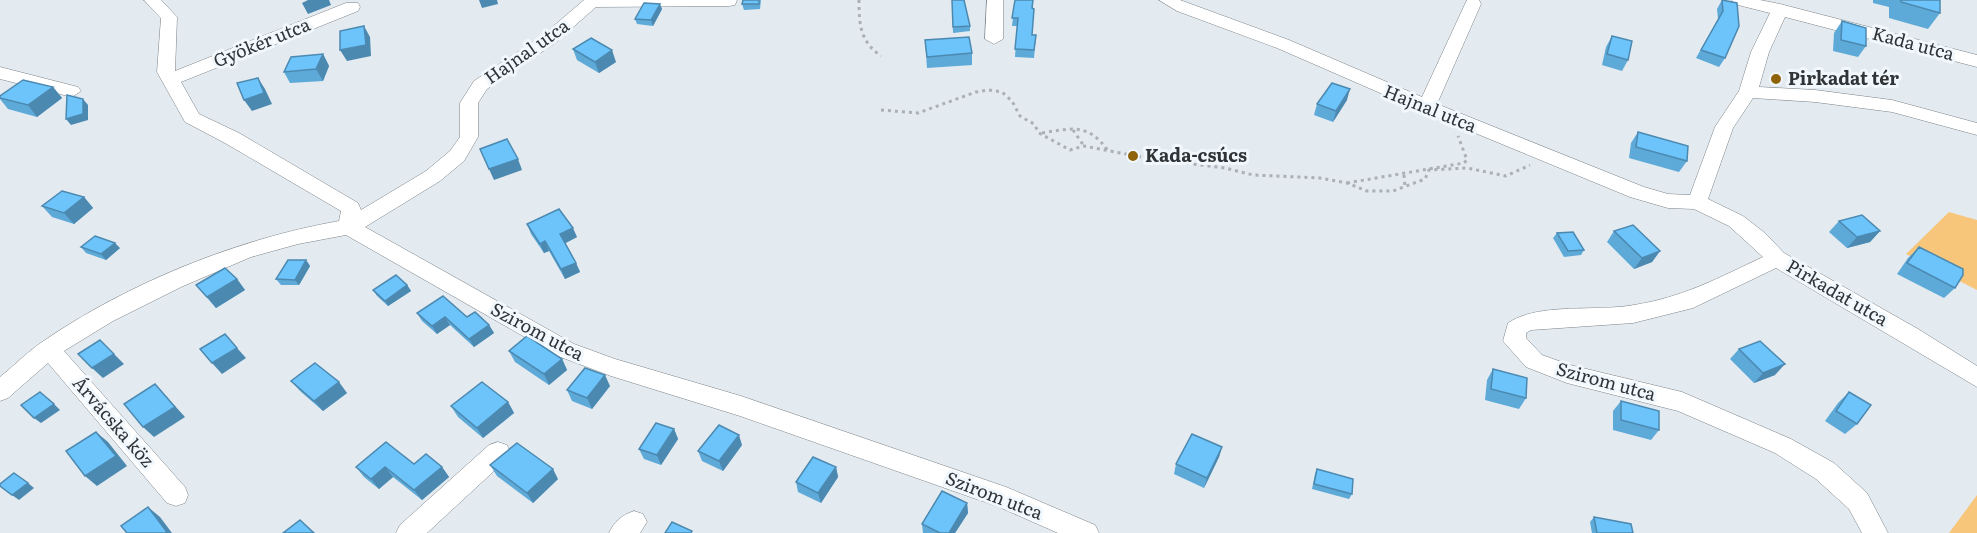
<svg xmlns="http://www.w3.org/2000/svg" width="1977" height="533" font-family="Literata,serif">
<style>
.green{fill:#f7c67b}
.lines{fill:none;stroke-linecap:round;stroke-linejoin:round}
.minor-casing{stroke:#7c8388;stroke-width:1}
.path{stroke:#aab0b5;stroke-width:3;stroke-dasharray:3 4;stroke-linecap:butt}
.minor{fill:#fff;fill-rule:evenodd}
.wall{fill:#5da9d8}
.shaded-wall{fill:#4c89b0}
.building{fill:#6cc4fb;stroke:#4c89b0;stroke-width:1.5}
.poi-dot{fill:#8f630a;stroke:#f0f8fd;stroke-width:2}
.labels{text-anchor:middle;stroke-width:6;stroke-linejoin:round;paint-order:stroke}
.street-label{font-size:18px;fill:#313436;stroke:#f0f8fd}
.poi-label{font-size:18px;font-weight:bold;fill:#313436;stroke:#f0f8fd;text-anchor:start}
</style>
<rect width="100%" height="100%" fill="#e3eaf0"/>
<g class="green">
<path d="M1949 212 1977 220V290L1906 254Z"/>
<path d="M1977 495V533H1949Z"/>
</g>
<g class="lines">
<defs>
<g id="minor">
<path d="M144 0H161L177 17 175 71 346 3H358L360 7 358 11 181 82 199 114 239 133 358 203 361 210 426 171 450 151 460 137V103L474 81 543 35 584 0H737L735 5 729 6 596 7 555 43 487 89 478 103V137L464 161 440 181 365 227 574 344 615 359 741 396 1006 487 1095 525 1099 533H1058L999 507 740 416 611 376 558 356 346 235 298 244 251 257 181 287 113 321 64 351 185 487 188 495 185 503 176 506 167 503 48 363 8 398 0 401V377C14 366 27 352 42 342 128 283 237 239 339 221L341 211 225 143 185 122 157 72 161 18Z"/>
<path d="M987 0H1003V39L994 44 985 39Z"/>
<path d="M1159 0H1180L1289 40 1422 97 1465 4 1467 0H1479L1481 4 1437 104 1644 187 1668 194 1690 195 1715 127 1739 91 1751 52 1770 13 1734 4 1732 0H1760L1780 4 1977 55V67L1785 17 1769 52 1759 87 1815 90 1892 100 1977 123V135L1892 112 1815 102 1753 98 1733 128 1708 199 1743 216 1765 233 1784 253 1918 329 1977 366V387L1776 268 1693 308 1633 323 1531 330 1526 333V338L1542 355 1570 365 1682 392 1791 439 1834 463 1867 493 1888 533H1862L1849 509 1816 479 1775 453 1678 411 1567 383 1526 367 1503 341 1508 323C1539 302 1597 312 1634 305 1684 297 1718 278 1763 257L1729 226 1694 209 1668 208 1630 197 1429 114 1419 113 1417 109 1277 48 1177 11Z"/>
<path d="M0 67 78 87 81 91 72 97 0 79Z"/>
<path d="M498 442 507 445 510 452 507 459 427 533H396L400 525 489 445Z"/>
<path d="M634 511 643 514 647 522 640 533H609C614 522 622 515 634 511Z"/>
</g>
</defs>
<use href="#minor" class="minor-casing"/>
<g class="path">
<path d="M859 0C859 25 860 41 881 56"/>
<path d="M881 110 918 113 976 92 989 90 1002 92 1012 101 1020 116 1034 124 1039 133 1070 150 1084 146 1152 159 1225 168 1253 175 1320 178 1347 183 1367 191H1393L1425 179 1429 170 1467 168 1506 176 1530 165"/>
<path d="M1073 130 1084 146"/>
<path d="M1042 133C1072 128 1089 123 1108 151"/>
<path d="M1404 175 1405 187"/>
<path d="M1347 183 1464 163 1467 160 1458 136"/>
</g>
<use href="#minor" class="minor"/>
</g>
<g class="wall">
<path d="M761 0 760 9 744 10 742 4Z"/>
<path d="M952 0 970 26V31L953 33Z"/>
<path d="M1015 0H1033L1032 35H1036L1034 58 1015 57 1017 26H1012Z"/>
<path d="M1722 0 1737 3 1725 58 1719 67 1696 58 1718 19 1717 9Z"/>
<path d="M1873 0H1940V13L1928 29 1889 18V7L1873 3Z"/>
<path d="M662 9 653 26 637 24 635 19Z"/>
<path d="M1842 21 1866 46 1858 57 1833 51 1834 33Z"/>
<path d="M1612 36 1628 60 1622 71 1602 65 1606 47Z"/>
<path d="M925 40 972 53V65L927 68Z"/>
<path d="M573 49 616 62 599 73 577 60Z"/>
<path d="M323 54 329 66 323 81 290 83 284 72Z"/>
<path d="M53 87 62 98 37 117 8 109 0 99V98Z"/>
<path d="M1347 100 1333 122 1314 115 1317 104Z"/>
<path d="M1638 132 1687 161 1679 172 1629 158 1631 143Z"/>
<path d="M84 197 93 208 74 224 52 217 42 206Z"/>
<path d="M1839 221 1880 231 1870 242 1847 248 1829 232Z"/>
<path d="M527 224 577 237 565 243 576 263 580 272 565 279 549 251 544 253 531 234Z"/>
<path d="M1614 231 1660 251 1652 262 1634 269 1607 242Z"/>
<path d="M1557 233 1584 250 1581 255 1564 257 1553 238Z"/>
<path d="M81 247 120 248 106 260 86 253Z"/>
<path d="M1919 247 1955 288 1944 298 1897 274 1908 258Z"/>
<path d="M306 260 310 266 299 285H281L276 279Z"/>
<path d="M237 279 245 290 216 308 196 285Z"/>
<path d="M407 285 411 291 388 306 377 296 373 290Z"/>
<path d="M417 313 467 317 489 325 494 333 474 347 450 325 437 334 422 321Z"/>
<path d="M1739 349 1775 375 1754 383 1730 359Z"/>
<path d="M509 351 562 359 567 370 549 385 515 362Z"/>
<path d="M1493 369 1526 398 1519 409 1485 400 1487 380Z"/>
<path d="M291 381 347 393 323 411 300 391Z"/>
<path d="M610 386 592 409 572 401 567 390Z"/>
<path d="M1849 392 1857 424 1845 434 1825 421 1838 403Z"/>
<path d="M1621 401 1659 430 1651 440 1613 430V411Z"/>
<path d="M508 402 514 413 483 438 458 417 451 406Z"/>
<path d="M674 429 678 439 661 465 644 459 639 449Z"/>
<path d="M742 445 723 471 702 461 698 451Z"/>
<path d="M1222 447 1219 457 1204 488 1174 474 1176 464Z"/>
<path d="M414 464 442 467 449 477 422 500 393 477 379 489 364 477 356 467Z"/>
<path d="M490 465 558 479 533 503 497 476Z"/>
<path d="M836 467 838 477 821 503 798 492 796 482Z"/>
<path d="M1317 469 1352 494 1349 499 1312 489 1315 474Z"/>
<path d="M967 503 968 513 955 533H923L922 524Z"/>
<path d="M1594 517 1633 533H1592L1590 522Z"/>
</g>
<g class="shaded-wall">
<path d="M308 0H329L331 5 308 14 302 3Z"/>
<path d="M479 0H497L498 4 482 8Z"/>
<path d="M660 4 662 9 653 26 651 20Z"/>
<path d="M364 26 370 37 371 56 347 61 340 50Z"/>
<path d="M612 50 616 62 599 73 595 62Z"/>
<path d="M323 54 329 66 323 81 316 69Z"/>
<path d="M258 78 265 89 272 104 252 111 244 100Z"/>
<path d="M53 87 62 98 37 117 28 105Z"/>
<path d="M1350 89 1347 100 1333 122 1336 111Z"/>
<path d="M83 99 88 105V120L71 125 66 119Z"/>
<path d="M518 159 522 170 494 180 489 169Z"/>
<path d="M84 197 93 208 74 224 64 213Z"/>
<path d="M573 228 577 237 564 244 560 234Z"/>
<path d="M1880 231 1870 242 1847 248 1857 237Z"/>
<path d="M545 241 549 251 544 253 540 244Z"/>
<path d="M115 243 120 248 106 260 101 254Z"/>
<path d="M1660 251 1652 262 1634 269 1642 258Z"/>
<path d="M306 260 310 266 299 285 295 280Z"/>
<path d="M576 263 580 272 565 279 561 269Z"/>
<path d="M237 279 245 290 216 308 207 297Z"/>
<path d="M407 285 411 291 388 306 385 301Z"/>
<path d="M445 317 450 325 437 334 432 326Z"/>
<path d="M489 325 494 333 474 347 469 339Z"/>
<path d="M237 348 246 358 222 374 212 363Z"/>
<path d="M114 354 124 364 103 378 92 368Z"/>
<path d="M562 359 567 370 549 385 544 374Z"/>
<path d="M1785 364 1775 375 1754 383 1763 373Z"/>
<path d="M605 375 610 386 592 409 587 398Z"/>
<path d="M339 382 347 393 323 411 314 401Z"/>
<path d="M155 384 185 417 154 437 143 427Z"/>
<path d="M508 402 514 413 483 438 477 428Z"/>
<path d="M54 404 60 410 41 423 34 418Z"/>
<path d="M674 429 678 439 661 465 657 455Z"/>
<path d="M96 432 108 442 127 466 97 486 85 476Z"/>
<path d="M739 435 742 445 723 471 719 461Z"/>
<path d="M1222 447 1219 457 1204 488 1207 478Z"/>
<path d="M385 467 393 477 379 489 371 479Z"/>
<path d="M442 467 449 477 422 500 414 490Z"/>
<path d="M836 467 838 477 821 503 818 493Z"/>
<path d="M553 469 558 479 533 503 527 493Z"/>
<path d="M28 483 34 488 19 500 12 495Z"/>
<path d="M967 503 968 513 955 533H949Z"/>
<path d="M148 507 160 517 172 533H165Z"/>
</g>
<g class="building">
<path d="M743 0H759V4H742Z"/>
<path d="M952 0H964L970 26 953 27Z"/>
<path d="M1015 0H1033L1032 8 1034 9 1032 35H1036L1034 50 1015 49 1018 18H1012Z"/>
<path d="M1722 0 1737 3 1739 26 1725 58 1701 50 1723 11Z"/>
<path d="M1901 0H1940V13L1901 2Z"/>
<path d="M644 3 660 4 651 20 635 19Z"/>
<path d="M1842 21 1866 28V46L1841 40Z"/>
<path d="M364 26 366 45 340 50V31Z"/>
<path d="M1612 36 1632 41 1628 60 1607 54Z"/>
<path d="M969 37 972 53 927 57 925 40Z"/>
<path d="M591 38 612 50 595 62 573 49Z"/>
<path d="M323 54 316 69 284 72 291 57Z"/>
<path d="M258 78 264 93 244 100 237 83Z"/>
<path d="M23 80 53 87 28 105 0 98V96Z"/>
<path d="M1332 83 1350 89 1336 111 1317 104Z"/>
<path d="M67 95 83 99V114L66 119Z"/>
<path d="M1638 132 1688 146 1687 161 1636 147Z"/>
<path d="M507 139 518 159 489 169 480 149Z"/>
<path d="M62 191 84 197 64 213 42 206Z"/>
<path d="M559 209 573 228 560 234 576 263 561 269 545 241 540 244 527 224Z"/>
<path d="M1862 215 1880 231 1857 237 1839 221Z"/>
<path d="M1633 225 1660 251 1642 258 1614 231Z"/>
<path d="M1573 232 1584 250 1568 251 1557 233Z"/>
<path d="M95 236 115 243 101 254 81 247Z"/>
<path d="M1919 247 1963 269V275L1955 288 1907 263Z"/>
<path d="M288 260H306L295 280 276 279Z"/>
<path d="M225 268 237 279 207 297 196 285Z"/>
<path d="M396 275 407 285 385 301 373 290Z"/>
<path d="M443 296 467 317 475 312 489 325 469 339 445 317 432 326 417 313Z"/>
<path d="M225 334 237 348 212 363 200 349Z"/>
<path d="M527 336 562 359 544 374 509 351Z"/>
<path d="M100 340 114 354 92 368 78 354Z"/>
<path d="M1760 341 1785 364 1763 373 1739 349Z"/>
<path d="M315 363 339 382 314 401 291 381Z"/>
<path d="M585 368 605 375 587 398 567 390Z"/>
<path d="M1493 369 1527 378 1526 398 1491 389Z"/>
<path d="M482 382 508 402 477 428 451 406Z"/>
<path d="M155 384 175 407 143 427 124 404Z"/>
<path d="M40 392 54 404 34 418 21 405Z"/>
<path d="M1849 392 1871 405 1857 424 1836 411Z"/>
<path d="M1621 401 1659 411V430L1621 420Z"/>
<path d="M656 423 674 429 657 455 639 449Z"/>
<path d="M719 425 739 435 719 461 698 451Z"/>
<path d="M96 432 116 456 85 476 66 451Z"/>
<path d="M1192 434 1222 447 1207 478 1176 464Z"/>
<path d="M386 442 414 464 426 454 442 467 414 490 385 467 371 479 356 467Z"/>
<path d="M517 443 553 469 527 493 490 465Z"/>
<path d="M813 457 836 467 818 493 796 482Z"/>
<path d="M1317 469 1353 479 1352 494 1314 484Z"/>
<path d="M14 473 28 483 12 495 0 486V484Z"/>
<path d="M942 491 967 503 949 533H940L922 524Z"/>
<path d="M148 507 167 532 165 533H127L121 526Z"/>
<path d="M1594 517 1631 524 1633 533H1597Z"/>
<path d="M300 520 314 533H283Z"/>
<path d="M672 522 692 531 691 533H665Z"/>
</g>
<g class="poi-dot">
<circle cx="1776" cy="79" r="6"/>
<circle cx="1133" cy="156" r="6"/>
</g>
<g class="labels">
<g class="street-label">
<text transform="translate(262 43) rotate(-22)" y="6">Gyökér utca</text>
<text transform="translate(1913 44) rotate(15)" y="6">Kada utca</text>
<text transform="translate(527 52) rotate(-35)" y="6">Hajnal utca</text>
<text transform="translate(1430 109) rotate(22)" y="6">Hajnal utca</text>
<text transform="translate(1837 293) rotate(30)" y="6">Pirkadat utca</text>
<text transform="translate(537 332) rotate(28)" y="6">Szirom utca</text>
<text transform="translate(1606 382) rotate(15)" y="6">Szirom utca</text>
<text transform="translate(113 422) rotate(49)" y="6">Árvácska köz</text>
<text transform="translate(994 496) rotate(21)" y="6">Szirom utca</text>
</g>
<g class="poi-label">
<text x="1788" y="85">Pirkadat tér</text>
<text x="1145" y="162">Kada-csúcs</text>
</g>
</g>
</svg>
